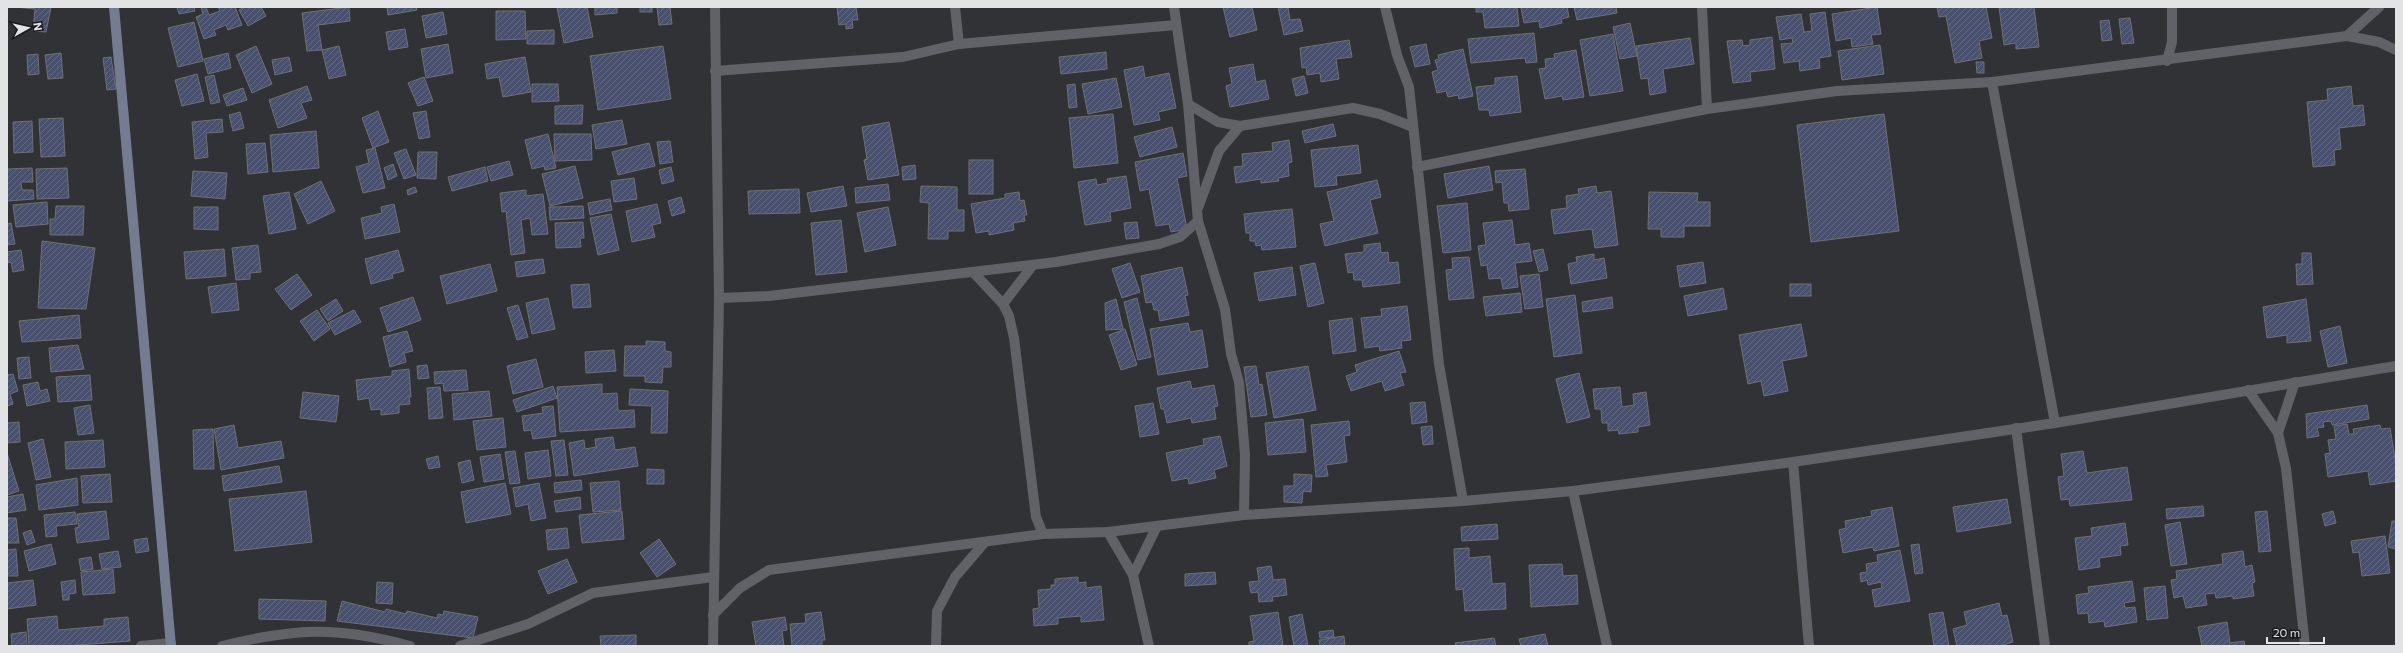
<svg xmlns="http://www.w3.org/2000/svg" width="2403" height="653" font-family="Commissioner,sans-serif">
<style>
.building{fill:url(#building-hatch);stroke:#6f7074}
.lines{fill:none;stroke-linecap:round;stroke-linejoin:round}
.street{stroke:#616267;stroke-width:10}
.secondary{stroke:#757b91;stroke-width:10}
</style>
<defs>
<pattern id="building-hatch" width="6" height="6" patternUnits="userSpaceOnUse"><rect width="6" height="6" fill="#49506d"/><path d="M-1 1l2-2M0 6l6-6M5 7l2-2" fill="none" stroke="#636982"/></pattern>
</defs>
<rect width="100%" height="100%" fill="#313236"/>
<g class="building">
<path d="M15 7H51L46 32 33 31 35 9Z"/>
<path d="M177 7H194L195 11 179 14Z"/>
<path d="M201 7H206L209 15 220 11 218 7H235L242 25 228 30 226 25 214 30 216 35 204 39 196 17 203 14Z"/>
<path d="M244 7H261L266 16 248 26 239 10Z"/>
<path d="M349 7 350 21 318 25 322 50 307 51 302 13Z"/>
<path d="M387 7H416L417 10 388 15Z"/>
<path d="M557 7H587L593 37 564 43Z"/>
<path d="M595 7H617V13L595 15Z"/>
<rect x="640" y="7" width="12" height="5"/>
<path d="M657 7H670L672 24 659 25Z"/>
<path d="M837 7H856L858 20H852L853 28 846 29V24L839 25Z"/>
<path d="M1223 7H1252L1257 30 1230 37Z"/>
<path d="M1278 7H1288L1290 20 1300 19 1303 31 1284 35Z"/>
<path d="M1476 7H1517L1519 26 1485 28 1483 12H1476Z"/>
<path d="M1525 7H1567L1569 17 1561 19 1562 23 1540 28 1539 21 1524 23 1521 8Z"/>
<path d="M1574 7H1616L1617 13 1577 20Z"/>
<path d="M1877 7 1881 34 1871 35 1873 44 1852 47 1851 38 1836 41 1832 14Z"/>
<path d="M1937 7H1986L1992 38 1979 41 1982 58 1955 63 1946 16 1939 17Z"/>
<path d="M1999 7H2034L2039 47 2016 49V43L2004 45Z"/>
<path d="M496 11H525L526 39 496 40Z"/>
<path d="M443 12 447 34 426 38 422 16Z"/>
<path d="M1825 12 1831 56 1819 58 1820 68 1800 71 1799 61 1784 63 1781 44 1793 43 1792 38 1780 40 1776 17 1801 14 1804 32 1812 31 1810 14Z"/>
<path d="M2130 18 2134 43 2122 44 2119 19Z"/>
<path d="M2109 20 2112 40 2102 41 2100 21Z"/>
<path d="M194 22 203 61 178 67 168 28Z"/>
<path d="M1630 23 1637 56 1620 59 1613 27Z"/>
<path d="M405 29 408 47 389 50 386 32Z"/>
<path d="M554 30V44H527V31Z"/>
<path d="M1534 33 1537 62 1526 63 1525 58 1471 63 1468 39Z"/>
<path d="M1613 34 1623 91 1590 96 1580 40Z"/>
<path d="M1772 37 1775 69 1750 72 1751 81 1733 83 1727 41 1742 40 1743 46 1750 45V40Z"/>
<path d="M1690 38 1694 64 1663 69 1666 92 1650 95 1648 78 1641 79 1636 46Z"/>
<path d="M1349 40 1352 57 1336 59 1339 79 1321 82 1320 73 1307 75 1306 67 1302 68 1300 48Z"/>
<path d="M448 44 453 73 426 78 421 49Z"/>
<path d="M1426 44 1430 64 1415 67 1410 47Z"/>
<path d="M1880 45 1884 74 1842 80 1838 51Z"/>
<path d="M256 46 272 84 252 93 236 55Z"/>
<path d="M339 46 346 75 329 79 322 50Z"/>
<path d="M663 46 671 99 598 110 590 56Z"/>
<path d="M1463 49 1473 96 1459 99 1458 95 1448 97 1446 91 1437 93 1432 72 1438 70 1435 60 1439 59 1438 55Z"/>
<path d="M1576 50 1584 97 1563 100 1562 96 1545 99 1539 69 1546 68 1545 59 1555 58 1554 54Z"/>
<path d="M1106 52 1107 69 1061 74 1059 57Z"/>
<path d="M61 53 63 78 48 79 45 55Z"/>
<path d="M228 53 231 68 208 74 204 59Z"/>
<path d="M38 54 39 74 28 75 27 55Z"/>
<path d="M111 57 116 89 107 90 103 58Z"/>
<path d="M289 57 292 71 275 75 272 60Z"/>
<path d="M525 57 531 92 503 97 499 77 487 79 485 64Z"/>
<path d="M1976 62H1984V73H1977Z"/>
<path d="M1253 64 1256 82 1265 80 1269 99 1230 107 1226 86 1232 84 1229 68Z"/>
<path d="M1143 66 1145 78 1169 73 1176 108 1158 112 1160 120 1134 125 1124 70Z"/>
<path d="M197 74 204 101 182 106 175 80Z"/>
<path d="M214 75 220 102 211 104 205 77Z"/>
<path d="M1304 76 1308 93 1296 96 1292 79Z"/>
<path d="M1517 76 1521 112 1490 116 1489 110H1479L1476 87 1495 85V78Z"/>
<path d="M424 77 433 101 418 106 408 83Z"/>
<path d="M1116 78 1122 107 1088 114 1082 84Z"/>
<path d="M532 84H558L559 101 532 102Z"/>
<path d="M1075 84 1077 107 1069 108 1067 85Z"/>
<path d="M307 86 312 100 301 103 307 118 278 128 269 100Z"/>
<path d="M2351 86 2353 106 2363 105 2365 125 2339 128 2341 149 2334 150 2335 165 2313 167 2307 102 2328 100 2327 89Z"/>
<path d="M243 88 247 100 227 106 223 95Z"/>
<path d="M583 105 582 124H555V106Z"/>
<path d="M378 111 389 142 373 148 362 118Z"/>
<path d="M426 111 430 137 419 139 413 113Z"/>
<path d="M240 112 244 128 233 131 229 115Z"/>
<path d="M1113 114 1118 163 1074 168 1069 118Z"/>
<path d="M1884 114 1899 231 1811 242 1797 125Z"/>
<path d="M63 118 65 156 41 157 39 119Z"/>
<path d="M222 119 223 132 206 133 208 157 195 159 192 122Z"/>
<path d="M622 120 627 144 596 149 592 125Z"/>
<path d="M32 121 33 152 14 153 13 122Z"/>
<path d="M889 122 899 175 868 180 864 160 867 159 862 127Z"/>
<path d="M1333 124 1336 136 1305 143 1302 131Z"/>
<path d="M1172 127 1177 147 1140 157 1134 137Z"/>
<path d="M316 131 319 168 273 172 270 135Z"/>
<path d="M548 134 556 168 545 170 544 166 532 169 525 140Z"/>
<path d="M554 134H591L592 160 555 161Z"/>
<path d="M1289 140 1292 162 1288 163 1289 176 1278 178 1279 181 1261 183V179L1236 183 1234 167 1243 166 1242 154 1273 151 1272 143Z"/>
<path d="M670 141 673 162 660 164 657 142Z"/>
<path d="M265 143 268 172 248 174 246 144Z"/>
<path d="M649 143 655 166 618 175 612 152Z"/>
<path d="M1358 145 1361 173 1336 176 1337 185 1315 187 1311 150Z"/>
<path d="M375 148 385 188 363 193 356 167 369 163 366 150Z"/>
<path d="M406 149 416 175 404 179 394 153Z"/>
<path d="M418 152H437L436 179 417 178Z"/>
<path d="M1183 153 1187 176 1177 178 1187 229 1171 232 1169 224 1156 226 1149 189 1140 191 1135 162Z"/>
<rect x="969" y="160" width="24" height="34"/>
<path d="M509 161 513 175 491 181 487 167Z"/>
<path d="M393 164 397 176 388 180 384 168Z"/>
<path d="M915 165 916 179 903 180 902 167Z"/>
<path d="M575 166 583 198 550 206 542 174Z"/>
<path d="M1489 166 1493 190 1448 198 1444 174Z"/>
<path d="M485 167 488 181 452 191 448 177Z"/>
<path d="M671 167 674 181 662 184 659 170Z"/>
<path d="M32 168 33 182H21L22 190H33L34 199 7 201V169Z"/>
<path d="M67 168 69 198 37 199 36 169Z"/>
<path d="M1525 169 1529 209 1509 211 1508 203H1504L1502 182 1496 183 1495 171Z"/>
<path d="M193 171 227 173 225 199 191 196Z"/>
<path d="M1126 176 1131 208 1110 212 1111 221 1085 225 1078 182 1096 179 1097 185 1108 183 1107 179Z"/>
<path d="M634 178 637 199 614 202 611 181Z"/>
<path d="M1377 180 1381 197 1370 200 1378 233 1325 246 1320 224 1334 221 1327 192Z"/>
<path d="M321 181 335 211 308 224 294 194Z"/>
<path d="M888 184 890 200 856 203 855 188Z"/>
<path d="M843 186 847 206 811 212 807 193Z"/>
<path d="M921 186 957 187V210H964V231H948V239H928L929 203 920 202Z"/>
<path d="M1596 186 1597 193 1611 191 1618 245 1595 248 1592 229 1554 234 1551 210 1567 208 1566 196 1579 194 1578 189Z"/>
<path d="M415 187 417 192 408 195 407 190Z"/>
<path d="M799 189 800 213 749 214 748 191Z"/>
<path d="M526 190V196L543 194 548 234 532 235 530 218 521 220 525 253 511 255 506 211 502 212 500 193Z"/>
<path d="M289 192 296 229 269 234 263 196Z"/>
<path d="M1019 192 1020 201 1024 200 1027 215H1024L1025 221 1013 223 1014 230 989 235V231L976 233 971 204 1005 198V194Z"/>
<path d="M1649 192 1698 193 1697 202H1710V226H1684V237H1661V229H1648Z"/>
<path d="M681 197 685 212 672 216 668 201Z"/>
<path d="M610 199 612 210 590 215 588 203Z"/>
<path d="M47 202 48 224 16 227 13 205Z"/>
<path d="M1467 203 1471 250 1443 253 1437 206Z"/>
<path d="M394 204 400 232 365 239 361 218 382 213 381 207Z"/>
<path d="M657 204 661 223 652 225 655 237 632 242 626 211Z"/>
<path d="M56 206H84L83 235H50V219H55Z"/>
<path d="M583 206 584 218 550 220 549 207Z"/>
<path d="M194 207H218V230L194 229Z"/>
<path d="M888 207 896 245 865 252 857 213Z"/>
<path d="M1292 209 1296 247 1262 250 1261 245 1256 246 1255 241H1250V233H1246L1244 214Z"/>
<path d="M611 214 619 250 598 255 590 218Z"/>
<path d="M841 220 847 272 816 275 811 223Z"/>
<path d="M1512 220 1515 245 1529 243 1532 261 1515 263 1518 287 1503 289 1501 278 1489 279 1487 265 1481 266 1478 246 1486 245 1483 223Z"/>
<path d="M583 222 584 238H580L581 247 556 248 555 223Z"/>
<path d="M1137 222 1139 238 1126 239 1124 223Z"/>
<path d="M11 223 15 244 7 245V224Z"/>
<path d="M42 241 95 248 86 309 38 308Z"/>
<path d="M1380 243 1381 253 1388 252 1389 263 1398 262 1400 283 1363 287 1362 280H1354L1353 272 1348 273 1345 254 1364 252V245Z"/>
<path d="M258 245 261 272 250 273V279L236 280 232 248Z"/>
<path d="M224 249 226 276 186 279 184 252Z"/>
<path d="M1543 249 1548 270 1539 272 1533 251Z"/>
<path d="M21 250 24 270 13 272 11 262 7 263V252Z"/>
<path d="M398 250 404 271 392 274 393 278 371 284 365 259Z"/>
<path d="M2302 253H2311L2313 284 2297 285 2296 264H2302Z"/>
<path d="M1594 254V260L1604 258 1607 278 1571 284 1568 264 1577 262 1576 257Z"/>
<path d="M1469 257 1474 298 1449 300 1446 270 1453 269 1452 258Z"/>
<path d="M543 259 545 273 517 277 515 262Z"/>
<path d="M1703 262 1706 283 1680 287 1677 266Z"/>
<path d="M1130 263 1140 292 1122 298 1112 269Z"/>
<path d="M1315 263 1324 303 1308 307 1300 266Z"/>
<path d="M490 264 497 291 447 304 440 276Z"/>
<path d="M1182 267 1188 295 1185 296 1189 315 1160 321 1158 310H1154L1152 302 1146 303 1141 276Z"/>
<path d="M1292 267 1296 295 1259 301 1254 273Z"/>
<path d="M297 274 312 295 291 310 275 289Z"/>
<path d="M1539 274 1543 307 1525 309 1520 276Z"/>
<path d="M236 283 239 310 212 313 208 287Z"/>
<path d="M589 284 591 307 573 308 571 285Z"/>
<rect x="1790" y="284" width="21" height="12"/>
<path d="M1723 288 1727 309 1688 316 1684 296Z"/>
<path d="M1520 293 1522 312 1486 316 1483 297Z"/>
<path d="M1575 295 1582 353 1554 357 1546 299Z"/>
<path d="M413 297 421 320 388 332 380 308Z"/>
<path d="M1612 297 1613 308 1583 312 1582 302Z"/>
<path d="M548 298 555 329 532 334 526 303Z"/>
<path d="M1137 298 1151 357 1138 360 1124 302Z"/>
<path d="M336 299 343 311 328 321 320 309Z"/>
<path d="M1116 299 1123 329 1106 330 1105 303Z"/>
<path d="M2306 299 2311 341 2287 343V335L2267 338 2263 307Z"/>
<path d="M518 305 528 337 517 340 507 308Z"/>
<path d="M1407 306 1411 340 1401 341 1402 348 1380 351 1379 346 1365 348 1361 318 1382 316 1381 309Z"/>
<path d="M317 310 330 329 314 341 300 321Z"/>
<path d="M354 310 361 322 335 335 328 323Z"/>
<path d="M79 315 81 338 22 342 19 321Z"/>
<path d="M1352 318 1356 351 1333 354 1329 321Z"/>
<path d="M1188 323 1190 332 1202 330 1208 367 1158 375 1150 329Z"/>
<path d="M1801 324 1807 356 1782 361 1788 391 1764 396 1761 381 1748 384 1739 335Z"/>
<path d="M2340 326 2347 363 2328 367 2320 331Z"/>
<path d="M1125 329 1137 365 1121 370 1109 335Z"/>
<path d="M407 331 413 351 404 353 406 362 390 367 383 337Z"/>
<path d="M646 341 665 342V351L671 352V367H663L662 383 645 382V376H624L625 346H646Z"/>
<path d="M78 345 84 369 51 372 49 348Z"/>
<path d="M614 350 616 371 586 373 585 352Z"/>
<path d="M1399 351 1406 372 1400 373 1404 385 1385 391 1382 381 1351 391 1346 376 1357 372 1355 365Z"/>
<path d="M29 357 31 378 19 379 17 358Z"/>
<path d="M536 359 543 387 513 394 507 366Z"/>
<path d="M427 365 429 378 418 379 417 366Z"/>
<path d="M1256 366 1259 385 1262 384 1267 415 1251 417 1244 367Z"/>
<path d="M1308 366 1316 410 1274 418 1266 373Z"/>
<path d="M409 369 411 397H409L410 404 399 405V413L381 415V409L371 410 369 398 358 400 356 380 392 376V371Z"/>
<path d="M466 370 468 390 444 391 443 383 435 384 434 372Z"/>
<path d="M1579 373 1590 417 1567 423 1556 379Z"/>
<path d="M13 374 18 391 10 394 13 404 7 406V375Z"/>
<path d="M90 375 92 400 58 402 56 377Z"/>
<path d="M1190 381 1192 389 1214 385 1218 406 1214 407 1216 419 1192 423 1191 418 1167 423 1164 409H1161L1157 388Z"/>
<path d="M38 382 40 391 47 389 50 401 27 406 23 385Z"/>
<path d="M602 384V394L617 393 618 411 634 410 635 427 560 432 557 387Z"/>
<path d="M553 386 557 398 517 412 513 400Z"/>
<path d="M440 387 443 418 429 419 427 388Z"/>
<path d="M1620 387 1622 407 1634 405 1633 394 1646 392 1650 425 1638 427V432L1619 434 1618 430 1608 431V423H1602L1601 409H1595L1593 389Z"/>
<path d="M630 389 668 391 667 433H651L652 406 629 405Z"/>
<path d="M489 391 492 416 454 420 452 394Z"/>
<path d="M303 392 339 396 336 422 300 418Z"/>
<path d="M1425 402 1427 422 1412 424 1410 403Z"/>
<path d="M1153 403 1159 434 1140 437 1135 406Z"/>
<path d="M90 405 94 433 78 435 74 408Z"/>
<path d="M2367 405 2369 419 2332 425 2331 421 2323 422 2324 427 2317 428 2319 436 2307 438 2306 414Z"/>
<path d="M553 406 556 436 533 439 531 430 524 431 522 416 543 413 542 407Z"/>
<path d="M503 418 506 447 477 450 473 421Z"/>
<path d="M1303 419 1306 452 1268 455 1265 423Z"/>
<path d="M1349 421 1350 435 1344 436 1347 462 1326 465 1328 476 1316 477 1311 425Z"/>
<path d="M19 422 20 442 7 443V423Z"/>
<path d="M2347 424 2349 434H2354L2353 429 2380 425 2381 429 2390 428 2396 464V481L2370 485 2368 471 2328 477 2325 454 2330 453 2328 440 2336 439 2334 426Z"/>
<path d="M234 425 238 448 281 441 284 458 221 470 214 429Z"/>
<path d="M1432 426 1433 444 1423 445 1421 427Z"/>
<path d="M213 429 214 469H194L193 430Z"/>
<path d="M1220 436 1227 466 1214 470 1216 478 1189 484 1188 478 1172 481 1166 453 1204 445 1203 439Z"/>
<path d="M613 437 615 450 635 447 638 466 574 476 569 443 584 440 585 449 596 447 595 439Z"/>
<path d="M43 439 51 477 36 480 28 443Z"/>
<path d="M103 440 105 467 66 469 65 442Z"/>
<path d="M564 440 568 475 556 476 551 441Z"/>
<path d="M548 450 551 476 528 479 525 453Z"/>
<path d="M515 451 520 483 510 484 505 452Z"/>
<path d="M2083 451 2087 473 2127 467 2132 500 2070 506 2069 499 2061 500 2058 477 2064 476 2061 454Z"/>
<path d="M7 453 19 491 7 495Z"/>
<path d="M500 454 504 479 484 482 480 457Z"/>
<path d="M438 456 440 467 429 469 426 459Z"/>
<path d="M470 460 474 480 462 483 458 463Z"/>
<path d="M279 466 282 482 224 491 222 476Z"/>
<path d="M647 469 664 470V484H647Z"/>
<path d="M110 474 112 502 83 503 81 476Z"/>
<path d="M1294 474 1312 475 1311 492 1303 491 1302 503 1284 502V486H1294Z"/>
<path d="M77 478 78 505 39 510 36 485Z"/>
<path d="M581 480 582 490 555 493 554 483Z"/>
<path d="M619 481 621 510 593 512 590 483Z"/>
<path d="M505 483 511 514 466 523 461 492Z"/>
<path d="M539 483 546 518 531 521 528 504 516 507 513 488Z"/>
<path d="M306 491 312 542 235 551 229 499Z"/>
<path d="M23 494 26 510 7 513V497Z"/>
<path d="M580 497 581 509 556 512 554 501Z"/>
<path d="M2007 499 2011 523 1957 532 1953 507Z"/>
<path d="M2203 506 2204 516 2167 519 2166 509Z"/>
<path d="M1892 507 1899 546 1874 551 1873 547 1843 553 1839 530 1846 528 1845 521 1872 516 1871 511Z"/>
<path d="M106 511 109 539 77 543 75 528 79 527 77 514Z"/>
<path d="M622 511 624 539 582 543 579 515Z"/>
<path d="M2267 511 2271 551 2259 552 2255 512Z"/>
<path d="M2333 511 2336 523 2325 526 2322 514Z"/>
<path d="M75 512 77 524 56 526 57 536 46 537 44 515Z"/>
<path d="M7 518H16L19 543H7Z"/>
<path d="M2392 521H2396V549L2388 547Z"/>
<path d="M2180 522 2187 564 2171 566 2165 525Z"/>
<path d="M2125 523 2128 545 2120 546 2121 555 2099 558 2100 567 2079 570 2075 538 2092 536 2091 528Z"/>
<path d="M1497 524 1498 539 1462 541 1461 527Z"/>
<path d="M567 528 569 548 548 550 546 530Z"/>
<path d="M31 530 35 542 27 545 23 533Z"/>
<path d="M2385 536 2390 573 2362 576 2359 552 2353 553 2351 541Z"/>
<path d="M147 538 149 551 136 553 134 540Z"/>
<path d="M659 539 676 564 657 577 640 553Z"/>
<path d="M51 544 56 564 29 571 24 551Z"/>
<path d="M1919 544 1923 573 1915 574 1911 545Z"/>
<path d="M1469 548V558L1490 556 1492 584 1505 583 1506 609 1465 611 1463 589 1456 590 1454 549Z"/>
<path d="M16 549 18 576H7V550Z"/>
<path d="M1900 550 1910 601 1875 607 1872 590 1882 588 1881 582 1868 585 1867 580 1861 582 1860 573 1867 572 1866 564 1878 562 1877 555Z"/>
<path d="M118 551 121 567 102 569 99 554Z"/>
<path d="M2243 551 2245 567 2252 565 2255 582 2252 583 2254 596 2233 599V596L2216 598 2215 593 2205 594 2207 605 2186 608 2183 596 2174 598 2171 580 2177 579 2176 571 2223 564 2222 554Z"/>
<path d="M91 557 93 569 81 571 79 559Z"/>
<path d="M567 559 577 582 548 594 538 571Z"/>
<path d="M1562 564 1563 576 1577 575 1578 604 1531 607 1529 565Z"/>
<path d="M1271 566 1273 580 1285 579 1287 595 1272 597 1273 601 1259 602 1258 592 1251 593 1249 582 1259 581 1257 568Z"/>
<path d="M113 569 115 593 83 595 81 572Z"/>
<path d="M1215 572 1216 584 1185 586V574Z"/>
<path d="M1078 577V583L1086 582V588L1101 586 1104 620 1081 622V616L1058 618V624L1034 626 1033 609 1039 608 1038 590 1051 589V585H1055V579Z"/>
<path d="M33 580 36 605 7 609V583Z"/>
<path d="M75 580 76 593 69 594V600H63L61 582Z"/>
<path d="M2132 581 2135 601 2124 603 2125 608 2135 607 2137 622 2105 627 2104 621 2089 623 2088 613 2078 614 2076 595 2089 593 2088 587Z"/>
<path d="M377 582 393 583 392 604 376 603Z"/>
<path d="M2165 586 2168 618 2147 620 2144 588Z"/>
<path d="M259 599 326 601 325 621 259 619Z"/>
<path d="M342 601 385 612 386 609 406 614 407 611 437 618 438 614 443 615 444 611 478 617 473 638 337 621Z"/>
<path d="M1999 603 2002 616 2007 615 2013 642 2000 646H1957L1953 629 1967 625 1964 612Z"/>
<path d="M821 612 825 640H822V646H792L790 624 806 623 805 614Z"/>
<path d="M1278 612 1283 646H1249V642L1254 641 1250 616Z"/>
<path d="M1943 612 1949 646H1934L1929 614Z"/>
<path d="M1302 614 1308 646H1294L1289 617Z"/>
<path d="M57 616 58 630 104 626V619L128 617 130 641 66 646H29L27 619Z"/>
<path d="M785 617 787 630 782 631 784 646H756L752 622Z"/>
<path d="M2227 622 2230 643 2244 641 2245 646H2202L2198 627Z"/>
<path d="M1333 630 1334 637 1320 638 1319 632Z"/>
<path d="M26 632 27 646H12L11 634Z"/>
<path d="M1545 634 1548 646H1521L1519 639Z"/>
<path d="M636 635V646H601L600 636Z"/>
<path d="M1344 636 1345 646H1320L1319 640Z"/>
<path d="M1494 638 1496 646H1456L1455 643Z"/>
</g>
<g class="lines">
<g class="street">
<path d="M955 7 959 44"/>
<path d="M1174 7 1188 104 1198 221 1225 309 1231 354 1239 382 1245 455 1244 515"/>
<path d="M1385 7 1397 55 1409 87 1439 364 1463 501"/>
<path d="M1702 7 1707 109"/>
<path d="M2347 36 2379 42 2396 50"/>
<path d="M2167 61 2172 42V7"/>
<path d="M715 71 903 57 959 44 1176 25"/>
<path d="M1992 82 2055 423"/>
<path d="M1188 104 1218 122 1240 126 1353 108 1380 114 1413 127"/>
<path d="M1417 167 1707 109 1837 91 1992 82 2347 36 2379 7"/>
<path d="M1198 208 1219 151 1240 126"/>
<path d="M973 272 1003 304 1009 316 1014 338 1036 517 1043 534"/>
<path d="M719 298 769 296 1056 262 1159 244 1180 237 1198 221"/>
<path d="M1003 304 1033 265"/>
<path d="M2248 390 2278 433 2286 468 2305 646"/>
<path d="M2016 428 2045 646"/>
<path d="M2278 433 2295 382"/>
<path d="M1793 462 1809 646"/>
<path d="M1573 491 1607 646"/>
<path d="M1108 532 1133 575 1149 646"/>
<path d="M1133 575 1157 526"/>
<path d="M713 615 740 588 769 570 1043 534 1108 532 1244 515 1463 501 1573 491 1793 462 2055 423 2396 366"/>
<path d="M141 646 171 643"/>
<path d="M222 646C295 628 337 626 410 646"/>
<path d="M460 646 528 624 593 593 713 577"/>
<path d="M713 646 719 298 715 7"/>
<path d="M936 646 937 611 955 577 985 542"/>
</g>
<path class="secondary" d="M114 7 171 646"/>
</g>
<rect width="2403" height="653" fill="none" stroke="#e2e3e5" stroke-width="16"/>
<g transform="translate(28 28) rotate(82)" stroke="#1a1a1c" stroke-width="3" paint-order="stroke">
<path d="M0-3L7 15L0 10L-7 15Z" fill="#e2e3e5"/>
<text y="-6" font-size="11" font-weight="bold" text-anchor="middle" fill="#e2e3e5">N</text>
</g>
<path d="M2267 637v6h57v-6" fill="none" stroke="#e2e3e5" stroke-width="2"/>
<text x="2273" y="637" font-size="12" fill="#e2e3e5" stroke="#1a1a1c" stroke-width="3" paint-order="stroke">20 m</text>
</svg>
